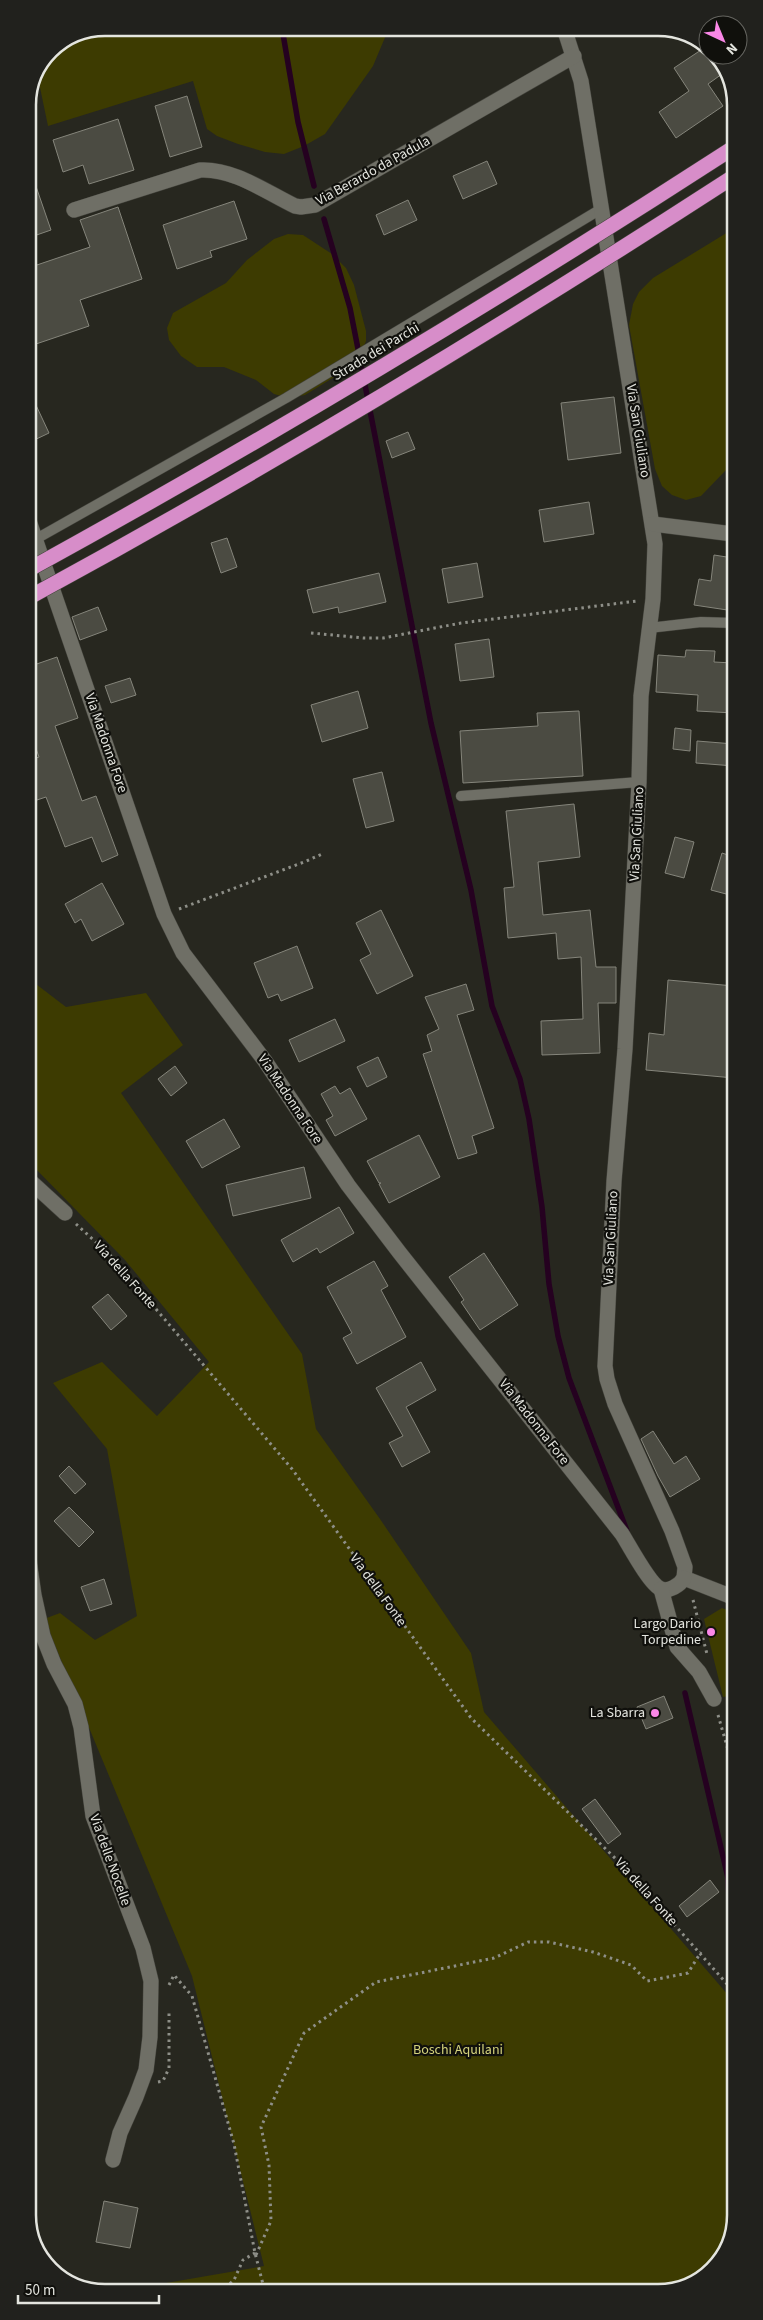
<svg xmlns="http://www.w3.org/2000/svg" width="763" height="2320" font-family="'Source Sans 3',sans-serif">
  <style>
    .green { fill: #3d3b01 }
    .lines { fill: none; stroke-linecap: round; stroke-linejoin: round }
    .stream { stroke: #250120; stroke-width: 5.5 }
    .building { fill: #4b4b42; stroke: #85857b }
    .lane-casing { stroke: #43433c; stroke-width: 11 }
    .street-casing { stroke: #43433c; stroke-width: 16 }
    .path { stroke: #8e8f88; stroke-width: 3; stroke-dasharray: 2.5 4; stroke-linecap: butt }
    .lane { stroke: #6f6f66; stroke-width: 10 }
    .street { stroke: #6f6f66; stroke-width: 15 }
    .highway-bridge-casing { stroke: #43433c; stroke-width: 16; stroke-linecap: butt }
    .highway-bridge { stroke: #d78dc9; stroke-width: 15 }
    .poi-dot { fill: #fa87e7; stroke: #10100c; stroke-width: 2 }
    .labels { text-anchor: middle; dominant-baseline: central; stroke-width: 4.5; stroke-linejoin: round; paint-order: stroke }
    .street-label { font-size: 14px; fill: #e4e5df; stroke: #10100c }
    .poi-label { font-size: 14px; fill: #e4e5df; stroke: #10100c; text-anchor: end }
    .park-label { font-size: 14px; fill: #d4d27c; stroke: #10100c }
    .rim { fill: none; stroke: #e4e5df; stroke-width: 2.5 }
  </style>
  <rect width="100%" height="100%" fill="#27271f"/>
  <g class="green">
    <polygon points="105,28 389,28 373,66 325,134 304,146 284,154 265,152 238,144 217,136 207,129 193,81 48,126 38,78 50,50"/>
    <polygon points="733,229 733,433 726,470 701,496 686,500 672,495 662,486 655,469 629,325 633,304 639,292 653,278"/>
    <polygon points="288,234 303,235 332,254 346,268 354,285 366,331 366,341 362,351 349,368 305,395 289,398 274,394 256,380 224,367 197,367 181,356 169,340 167,328 173,313 226,283 247,260 274,239"/>
    <polygon points="32,981 66,1007 146,993 183,1045 121,1093 302,1354 316,1429 380,1519 471,1653 484,1712 735,2003 735,2215 719,2262 678,2290 114,2292 264,2266 192,1976 44,1619 60,1613 95,1640 137,1616 107,1449 53,1383 102,1362 157,1416 209,1362 125,1260 30,1163 29,982"/>
    <polygon points="722,1608 735,1613 735,1695 723,1697 704,1619"/>
  </g>
  <g class="lines">
    <g class="stream">
      <polyline points="282,28 298,122 314,186"/>
      <polyline points="324,219 350,308 431,723 471,890 492,1006 520,1079 529,1119 542,1207 549,1284 558,1336 569,1378 627,1531"/>
      <polyline points="685,1693 728,1878 732,1965"/>
    </g>
  </g>
  <g class="building">
    <polygon points="704,48 722,74 708,84 723,106 676,138 659,112 689,91 674,68"/>
    <polygon points="187,96 202,147 170,157 155,106"/>
    <polygon points="118,119 134,170 89,184 83,165 63,172 53,140"/>
    <polygon points="487,161 497,184 463,199 453,176"/>
    <polygon points="30,169 51,230 28,238 28,170"/>
    <polygon points="408,200 417,220 384,235 376,215"/>
    <polygon points="234,201 247,239 210,251 212,257 177,269 163,225"/>
    <polygon points="118,207 142,279 80,300 89,326 36,344 28,322 28,268 90,247 80,220"/>
    <polygon points="28,388 49,433 28,443"/>
    <polygon points="614,397 621,453 568,460 561,403"/>
    <polygon points="408,432 415,449 392,458 386,441"/>
    <polygon points="589,502 594,534 544,542 539,510"/>
    <polygon points="227,538 237,567 221,573 211,543"/>
    <polygon points="714,555 733,558 734,611 694,605 699,579 711,581"/>
    <polygon points="477,563 483,597 448,603 442,569"/>
    <polygon points="379,573 386,602 339,613 338,607 313,613 307,590"/>
    <polygon points="98,607 107,630 80,640 72,617"/>
    <polygon points="489,639 494,677 460,681 455,644"/>
    <polygon points="686,650 715,651 714,662 733,663 731,692 734,692 734,713 697,711 698,695 656,692 658,655 685,657"/>
    <polygon points="57,657 78,718 55,726 82,801 96,796 118,855 102,862 92,837 65,847 46,797 28,803 28,761 39,757 28,726 28,667"/>
    <polygon points="130,678 136,695 111,703 105,686"/>
    <polygon points="358,691 368,728 322,742 311,705"/>
    <polygon points="579,711 583,776 463,783 460,731 538,726 537,713"/>
    <polygon points="675,728 691,730 690,751 673,749"/>
    <polygon points="697,741 734,744 734,766 696,763"/>
    <polygon points="382,772 394,821 366,828 353,779"/>
    <polygon points="574,804 580,857 538,862 543,915 590,910 596,967 616,967 616,1003 598,1003 600,1053 542,1055 541,1021 583,1019 581,957 558,959 556,933 508,938 504,888 514,887 506,811"/>
    <polygon points="675,837 694,842 684,878 665,873"/>
    <polygon points="722,853 734,857 734,882 730,895 711,890"/>
    <polygon points="102,883 124,924 92,941 81,919 75,923 65,904"/>
    <polygon points="381,910 413,976 377,994 360,960 371,954 356,923"/>
    <polygon points="297,946 313,988 281,1001 278,994 268,998 254,963"/>
    <polygon points="668,980 734,986 734,1078 646,1070 649,1033 664,1035"/>
    <polygon points="466,984 474,1010 457,1015 494,1128 472,1136 477,1153 458,1159 423,1054 432,1051 427,1035 439,1029 425,997"/>
    <polygon points="335,1019 345,1041 299,1062 289,1040"/>
    <polygon points="378,1057 387,1077 367,1087 357,1067"/>
    <polygon points="175,1066 187,1083 171,1096 158,1079"/>
    <polygon points="335,1086 340,1094 350,1088 367,1119 335,1136 326,1120 333,1116 321,1094"/>
    <polygon points="224,1119 240,1147 202,1168 186,1141"/>
    <polygon points="419,1135 440,1177 389,1203 379,1184 381,1183 379,1183 367,1161"/>
    <polygon points="304,1167 311,1198 233,1216 226,1185"/>
    <polygon points="339,1207 354,1233 320,1253 317,1248 293,1262 281,1240"/>
    <polygon points="484,1253 518,1305 480,1330 461,1302 464,1300 449,1277"/>
    <polygon points="374,1261 388,1286 381,1290 406,1337 357,1364 343,1338 352,1333 327,1287"/>
    <polygon points="108,1294 127,1316 111,1330 92,1307"/>
    <polygon points="421,1362 436,1390 406,1407 430,1452 402,1467 389,1443 403,1436 376,1388"/>
    <polygon points="653,1431 674,1464 686,1456 700,1479 670,1497 658,1476 641,1439"/>
    <polygon points="69,1466 86,1484 75,1494 59,1476"/>
    <polygon points="69,1507 94,1532 79,1547 54,1521"/>
    <polygon points="104,1579 112,1604 90,1611 81,1587"/>
    <polygon points="664,1696 673,1718 646,1729 637,1707"/>
    <polygon points="595,1799 621,1834 608,1844 582,1809"/>
    <polygon points="710,1880 719,1892 687,1917 679,1906"/>
    <polygon points="104,2201 138,2208 130,2248 96,2242"/>
  </g>
  <g class="lines">
    <g class="lane-casing">
      <g id="lane">
        <polyline points="36,539 286,398 601,209"/>
        <polyline points="649,628 701,622 734,623"/>
        <polyline points="461,796 639,782"/>
      </g>
    </g>
    <g class="street-casing">
      <g id="street">
        <polyline points="564,28 581,81 655,544 653,599 641,696 639,782 625,1049 614,1181 605,1366 607,1379 615,1404 672,1531 685,1567 684,1578 735,1598"/>
        <path d="M74,210l126,-40c33,-2 66,22 95,36l6,1 14,-2 259,-149"/>
        <path d="M28,518l136,396 19,39 82,108 83,124 51,67 223,282c7,11 28,51 39,55 8,3 19,-4 23,-11"/>
        <polyline points="653,524 733,534"/>
        <polyline points="29,1180 65,1213"/>
        <polyline points="29,1560 34,1595 43,1636 54,1664 75,1704 81,1727 93,1816 143,1948 151,1981 150,2037 146,2070 136,2097 120,2133 113,2160"/>
        <polyline points="661,1589 677,1647 699,1672 714,1699"/>
      </g>
    </g>
    <g class="path">
      <polyline points="311,633 363,638 383,638 461,623 637,601"/>
      <polyline points="179,909 304,862 322,854"/>
      <polyline points="76,1224 110,1255 292,1469 471,1718 617,1860 735,1993"/>
      <polyline points="693,1600 707,1654"/>
      <polyline points="718,1715 735,1774"/>
      <polyline points="169,1985 174,1975 192,1996 234,2144 255,2253 265,2292"/>
      <polyline points="158,2082 163,2081 169,2068 169,2012"/>
      <polyline points="256,2255 271,2221 269,2165 261,2127 304,2033 376,1982 494,1958 528,1942 549,1942 593,1952 631,1965 647,1981 688,1973 701,1952"/>
      <polyline points="220,2292 234,2280 243,2260 255,2253"/>
    </g>
    <use href="#lane" class="lane"/>
    <use href="#street" class="street"/>
    <g class="highway-bridge-casing">
      <g id="highway-bridge">
        <path d="M28,570c240,-132 475,-273 705,-422"/>
        <path d="M28,598c241,-131 475,-272 705,-421"/>
      </g>
    </g>
    <use href="#highway-bridge" class="highway-bridge"/>
  </g>
  <g class="poi-dot">
    <circle cx="711" cy="1632" r="5"/>
    <circle cx="655" cy="1713" r="5"/>
  </g>
  <g class="labels">
    <g class="street-label">
      <text transform="translate(373 171) rotate(-29)">Via Berardo da Padula</text>
      <text transform="translate(376 352) rotate(-31)">Strada dei Parchi</text>
      <text transform="translate(638 431) rotate(81)">Via San Giuliano</text>
      <text transform="translate(106 743) rotate(71)">Via Madonna Fore</text>
      <text transform="translate(637 834) rotate(-87)">Via San Giuliano</text>
      <text transform="translate(290 1099) rotate(56)">Via Madonna Fore</text>
      <text transform="translate(611 1238) rotate(-87)">Via San Giuliano</text>
      <text transform="translate(125 1275) rotate(48)">Via della Fonte</text>
      <text transform="translate(534 1422) rotate(52)">Via Madonna Fore</text>
      <text transform="translate(378 1590) rotate(54)">Via della Fonte</text>
      <text transform="translate(110 1860) rotate(70)">Via delle Nocelle</text>
      <text transform="translate(646 1892) rotate(48)">Via della Fonte</text>
    </g>
    <g class="poi-label">
      <text x="701" y="1624">Largo Dario<tspan x="701" dy="16">Torpedine</tspan></text>
      <text x="645" y="1713">La Sbarra</text>
    </g>
    <g class="park-label">
      <text x="458" y="2050">Boschi Aquilani</text>
    </g>
  </g>
  <path d="M0 0H763V2320H0ZM105 36H658A69 69 0 0 1 727 105V2215A69 69 0 0 1 658 2284H105A69 69 0 0 1 36 2215V105A69 69 0 0 1 105 36Z" fill="#21211d" fill-rule="evenodd"/>
  <path class="rim" d="M105 36H658A69 69 0 0 1 727 105V2215A69 69 0 0 1 658 2284H105A69 69 0 0 1 36 2215V105A69 69 0 0 1 105 36Z"/>
  <g transform="translate(723 40) rotate(136)"><circle r="24" fill="#10100c" stroke="#656560"/>
  <path d="M0-4L9 19L0 12L-9 19Z" fill="#fa87e7"/>
  <text y="-8" font-size="14" font-weight="bold" text-anchor="middle" fill="#e4e5df">N</text>
  </g>
  <path d="M18 2295v8h141v-8" fill="none" stroke="#e4e5df" stroke-width="2.5"/>
  <text x="25" y="2295" font-size="15" fill="#e4e5df" stroke="#10100c" stroke-width="4" paint-order="stroke">50 m</text>
</svg>
